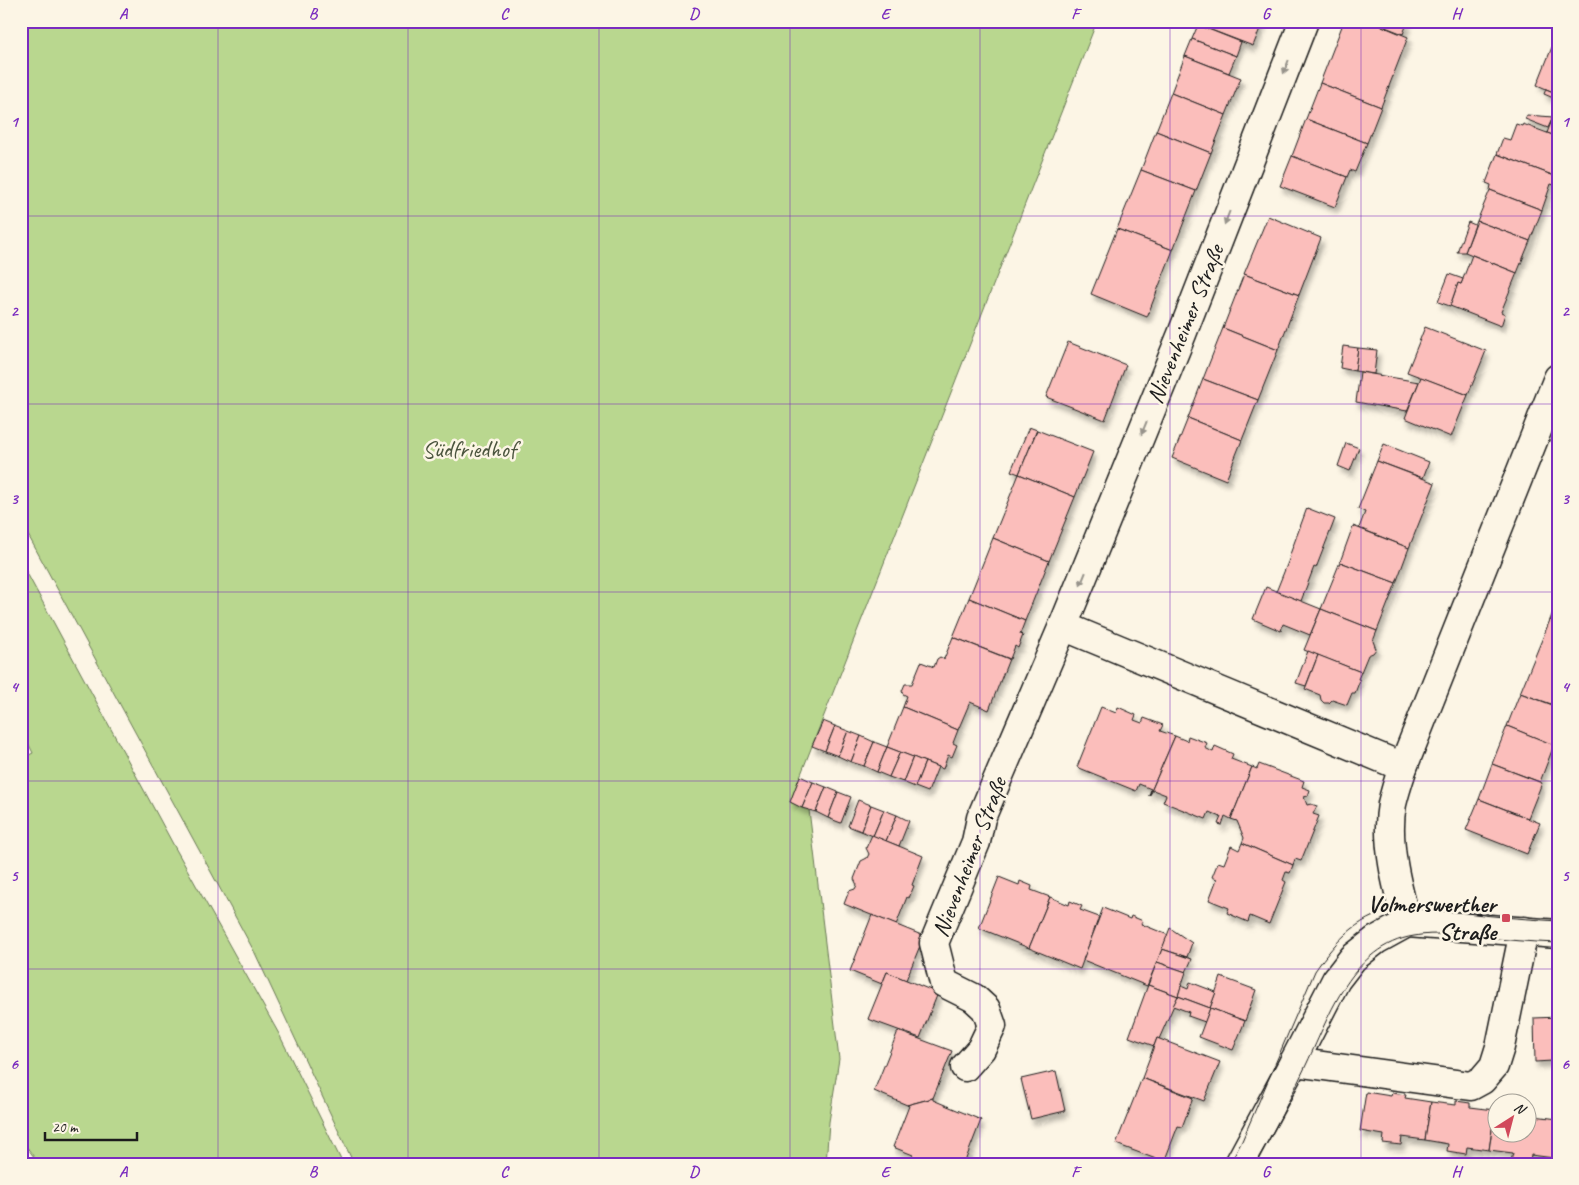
<svg xmlns="http://www.w3.org/2000/svg" width="1579" height="1185" font-family="Caveat,sans-serif">
  <style>
    .green { fill: #b9d78f; stroke: #6a7a56 }
    .building { fill: #fbbebb; stroke: #1c1c1c; filter: url(#shadow) }
    .lines { fill: none; stroke-linecap: round; stroke-linejoin: round }
    .minor-casing { stroke: #1c1c1c; stroke-width: 31 }
    .minor { stroke: #fcf5e5; stroke-width: 28 }
    .tram { stroke: #1c1c1c; stroke-width: 1 }
    .oneway { fill: #97938b }
    .grid { fill: none; stroke: #7b2cbf; stroke-width: 1; stroke-opacity: 0.55 }
    .poi-dot { fill: #d1495b; stroke: #fcf5e5; stroke-width: 2 }
    .labels { text-anchor: middle; dominant-baseline: central; stroke-width: 5; stroke-linejoin: round; paint-order: stroke }
    .street-label { font-size: 24px; fill: #1c1c1c; stroke: #fcf5e5 }
    .park-label { font-size: 24px; fill: #4b543e; stroke: #fcf5e5 }
    .poi-label { font-size: 24px; font-weight: bold; fill: #1c1c1c; stroke: #fcf5e5; text-anchor: end }
    .neatline { fill: none; stroke: #7b2cbf; stroke-width: 2 }
    .grid-label { font-size: 16px; text-anchor: middle; font-weight: bold; fill: #7b2cbf }
  </style>
  <defs>
    <filter id="shadow"><feDropShadow dx="3" dy="5.5" stdDeviation="2.5" flood-color="#0004"/></filter>
  </defs>
  <rect width="100%" height="100%" fill="#fcf5e5"/>
  <filter id="ink" filterUnits="userSpaceOnUse"><feTurbulence type="fractalNoise" baseFrequency=".02" numOctaves="2"/><feDisplacementMap in="SourceGraphic" scale="10" xChannelSelector="R" yChannelSelector="G"/><feConvolveMatrix kernelMatrix="1 2 1 2 8 2 1 2 1" color-interpolation-filters="sRGB"/></filter>
  <g filter="url(#ink)">
    <g class="green">
      <polygon points="21,21 1097,21 790,802 809,810 839,1059 829,1122 826,1164 354,1164 255,953 21,522"/>
      <polygon points="21,562 173,844 279,1034 343,1164 39,1164 21,1139 21,759 33,753 21,729"/>
    </g>
    <g class="building">
      <polygon points="1194,21 1263,21 1253,46 1193,23"/>
      <polygon points="1344,21 1370,21 1408,37 1381,107 1320,83"/>
      <polygon points="1370,21 1408,21 1403,34"/>
      <polygon points="1198,25 1241,42 1236,56 1192,39"/>
      <polygon points="1192,39 1236,56 1229,73 1185,56"/>
      <polygon points="1552,47 1558,49 1558,94 1537,85"/>
      <polygon points="1185,56 1241,78 1226,115 1171,93"/>
      <polygon points="1320,83 1381,107 1367,143 1306,119"/>
      <polygon points="1546,89 1558,94 1558,100 1544,94"/>
      <polygon points="1171,93 1226,115 1211,153 1156,131"/>
      <polygon points="1527,115 1553,117 1548,128 1525,119"/>
      <polygon points="1553,117 1558,117 1558,137 1547,133"/>
      <polygon points="1306,119 1367,143 1355,172 1350,170 1347,177 1292,156"/>
      <polygon points="1516,124 1522,126 1523,124 1558,137 1557,177 1497,154 1503,138 1510,140"/>
      <polygon points="1156,131 1211,153 1196,191 1141,170"/>
      <polygon points="1497,154 1557,177 1554,185 1551,184 1542,210 1490,190 1491,185 1486,183"/>
      <polygon points="1292,156 1347,177 1335,207 1280,186"/>
      <polygon points="1141,170 1196,191 1173,250 1117,229"/>
      <polygon points="1490,190 1542,210 1530,241 1477,221"/>
      <polygon points="1268,216 1321,238 1299,295 1244,274"/>
      <polygon points="1477,221 1530,241 1517,273 1465,252"/>
      <polygon points="1468,222 1475,225 1465,252 1457,252"/>
      <polygon points="1117,229 1173,250 1147,317 1091,294"/>
      <polygon points="1472,255 1517,273 1501,312 1505,314 1501,326 1450,306 1458,283 1461,284"/>
      <polygon points="1244,274 1299,295 1278,350 1223,328"/>
      <polygon points="1449,274 1463,279 1461,284 1458,283 1450,306 1438,302"/>
      <polygon points="1425,327 1486,351 1468,395 1407,372"/>
      <polygon points="1223,328 1278,350 1258,400 1203,379"/>
      <polygon points="1068,342 1126,365 1105,420 1046,397"/>
      <polygon points="1343,346 1358,348 1355,371 1340,368"/>
      <polygon points="1358,348 1377,350 1374,374 1355,371"/>
      <polygon points="1360,372 1419,382 1407,411 1356,402"/>
      <polygon points="1421,377 1468,395 1451,437 1405,418"/>
      <polygon points="1203,379 1258,400 1242,440 1188,418"/>
      <polygon points="1188,418 1242,440 1226,480 1172,458"/>
      <polygon points="1029,427 1037,430 1019,474 1011,471"/>
      <polygon points="1037,430 1093,452 1075,497 1019,474"/>
      <polygon points="1346,443 1359,448 1350,471 1338,466"/>
      <polygon points="1384,444 1429,462 1423,478 1377,461"/>
      <polygon points="1377,461 1435,483 1409,548 1359,528 1365,512 1358,509"/>
      <polygon points="1019,474 1075,497 1049,561 993,538"/>
      <polygon points="1307,508 1335,519 1316,568 1314,567 1301,601 1276,592 1290,557 1289,557"/>
      <polygon points="1353,526 1409,548 1396,583 1340,562"/>
      <polygon points="993,538 1049,561 1025,621 969,598"/>
      <polygon points="1340,562 1396,583 1377,631 1321,609"/>
      <polygon points="1266,587 1321,609 1310,635 1283,624 1281,631 1253,619"/>
      <polygon points="969,598 1025,621 1020,634 1023,635 1018,648 1015,646 1010,659 953,637"/>
      <polygon points="1558,599 1558,623 1550,620"/>
      <polygon points="1321,609 1377,631 1373,641 1376,649 1373,653 1368,655 1361,672 1304,650"/>
      <polygon points="1550,620 1558,623 1558,693 1554,705 1520,693"/>
      <polygon points="953,637 1009,659 989,710 970,702 958,730 903,707 907,696 903,694 902,691 905,684 912,684 921,662 934,667 937,659 940,657 944,659"/>
      <polygon points="1308,651 1318,655 1306,686 1296,683"/>
      <polygon points="1318,655 1361,672 1358,679 1360,680 1355,693 1352,693 1347,705 1332,700 1329,703 1324,703 1321,700 1320,695 1305,689"/>
      <polygon points="1520,693 1558,707 1558,747 1507,726"/>
      <polygon points="1558,693 1558,707 1554,705"/>
      <polygon points="903,707 958,730 953,743 957,745 952,757 948,755 943,769 887,747"/>
      <polygon points="1101,707 1116,713 1118,707 1136,715 1134,720 1142,723 1144,718 1163,725 1160,731 1175,736 1149,796 1151,789 1139,784 1136,791 1077,767"/>
      <polygon points="823,721 835,726 825,751 812,746"/>
      <polygon points="835,726 848,731 838,756 825,751"/>
      <polygon points="1507,726 1554,745 1540,782 1492,764"/>
      <polygon points="848,731 861,736 851,762 838,756"/>
      <polygon points="861,736 874,742 864,766 851,762"/>
      <polygon points="1175,736 1187,741 1188,736 1207,743 1205,748 1213,752 1215,746 1233,754 1231,759 1252,767 1231,819 1225,816 1222,825 1218,824 1221,817 1209,812 1206,819 1163,802 1166,795 1153,790 1149,796"/>
      <polygon points="874,742 887,747 877,772 864,766"/>
      <polygon points="887,747 900,752 889,777 877,772"/>
      <polygon points="900,752 913,757 903,782 889,777"/>
      <polygon points="913,757 925,762 915,787 903,782"/>
      <polygon points="925,762 938,767 928,792 915,787"/>
      <polygon points="1259,764 1304,781 1302,787 1310,790 1308,796 1304,797 1307,805 1311,804 1317,806 1313,814 1319,816 1301,861 1295,859 1293,865 1242,843 1244,838 1237,821 1231,819 1252,767 1257,769"/>
      <polygon points="1492,764 1542,783 1528,818 1479,799"/>
      <polygon points="800,776 813,782 802,808 790,802"/>
      <polygon points="813,782 826,787 816,812 802,808"/>
      <polygon points="826,787 838,792 828,818 816,812"/>
      <polygon points="838,792 851,797 841,823 828,818"/>
      <polygon points="1479,799 1540,823 1527,854 1466,830"/>
      <polygon points="858,800 871,805 861,831 848,826"/>
      <polygon points="871,805 884,810 873,836 861,831"/>
      <polygon points="884,810 897,815 886,841 873,836"/>
      <polygon points="897,815 909,821 899,846 886,841"/>
      <polygon points="872,835 923,856 912,885 914,886 909,898 907,897 896,925 844,904 849,891 855,889 857,885 854,879 861,861 867,858 869,854 866,848"/>
      <polygon points="1242,843 1293,865 1290,873 1286,872 1283,880 1286,882 1269,924 1250,916 1248,922 1227,913 1229,908 1209,900 1217,879 1212,877 1218,862 1224,864 1231,846 1239,850"/>
      <polygon points="999,877 1019,885 1020,881 1032,886 1031,890 1050,897 1029,948 979,928"/>
      <polygon points="1050,897 1069,905 1070,901 1082,906 1080,910 1099,917 1080,969 1029,948"/>
      <polygon points="1103,908 1130,919 1131,916 1143,921 1141,924 1168,935 1147,986 1083,960"/>
      <polygon points="872,915 924,936 906,980 887,972 882,984 850,971"/>
      <polygon points="1170,928 1192,943 1187,957 1162,949"/>
      <polygon points="1162,949 1192,959 1186,972 1157,962"/>
      <polygon points="1157,962 1186,972 1178,996 1148,985"/>
      <polygon points="887,972 938,993 920,1038 868,1019"/>
      <polygon points="1221,977 1256,990 1245,1021 1210,1008"/>
      <polygon points="1190,982 1216,992 1210,1008 1178,996 1181,986 1188,989"/>
      <polygon points="1148,985 1178,996 1159,1039 1157,1038 1154,1046 1129,1037"/>
      <polygon points="1178,996 1210,1008 1205,1022 1188,1016 1189,1012 1173,1006"/>
      <polygon points="1210,1008 1245,1021 1233,1050 1199,1037"/>
      <polygon points="1558,1017 1558,1064 1552,1064 1552,1061 1535,1062 1534,1018"/>
      <polygon points="898,1031 952,1051 933,1098 907,1105 874,1091"/>
      <polygon points="1157,1038 1220,1062 1204,1101 1142,1078"/>
      <polygon points="1056,1071 1065,1111 1031,1119 1021,1079"/>
      <polygon points="1142,1078 1193,1098 1182,1127 1178,1126 1164,1162 1116,1144"/>
      <polygon points="1366,1092 1391,1096 1392,1093 1406,1095 1405,1098 1431,1102 1425,1140 1402,1137 1401,1145 1383,1143 1384,1135 1360,1131"/>
      <polygon points="933,1098 933,1100 981,1120 964,1164 912,1164 913,1155 893,1147 909,1106 907,1105"/>
      <polygon points="1456,1101 1470,1103 1470,1107 1495,1110 1489,1150 1467,1147 1466,1154 1447,1151 1448,1144 1425,1140 1431,1102 1456,1105"/>
      <polygon points="1495,1110 1496,1111 1496,1132 1526,1132 1526,1111 1535,1112 1534,1116 1558,1119 1558,1134 1554,1158 1531,1155 1530,1163 1511,1161 1513,1153 1489,1150"/>
    </g>
    <g class="lines">
      <g class="minor-casing">
        <g id="minor">
          <polyline points="1063,626 1182,334 1304,21"/>
          <path d="M1407,923c-10,-36 -22,-81 -15,-119 3,-13 7,-25 11,-37l155,-389"/>
          <polyline points="1407,923 1558,934"/>
          <polyline points="1294,1062 1471,1086 1482,1080 1494,1066 1500,1047 1524,931"/>
          <polyline points="965,1067 981,1049 992,1026 986,1009 974,998 944,983 934,943 976,842 981,818 1063,626 1403,767"/>
          <polyline points="1239,1164 1294,1062 1336,980 1353,958 1376,940 1407,923"/>
        </g>
      </g>
      <use href="#minor" class="minor"/>
      <g class="tram">
        <path d="M1230,1164l12,-23 73,-170c22,-32 45,-57 87,-63 20,-2 44,3 64,5 31,4 61,6 92,8"/>
        <path d="M1255,1164c19,-32 36,-67 52,-101 23,-49 45,-117 107,-127 21,-4 44,-1 64,1 27,3 53,5 80,6"/>
      </g>
    </g>
    <defs><path id="oneway-solid" d="M-6-.8H1V-3.2L6.5 0L1 3.2V.8H-6Z" transform="scale(1.25)"/></defs>
    <g class="oneway">
      <use href="#oneway-solid" transform="translate(1286 67) rotate(111)"/>
      <use href="#oneway-solid" transform="translate(1227 218) rotate(111)"/>
      <use href="#oneway-solid" transform="translate(1144 428) rotate(112)"/>
      <use href="#oneway-solid" transform="translate(1083 579) rotate(112)"/>
    </g>
  </g>
  <path class="grid" d="M218,21v1143M408,21v1143M599,21v1143M790,21v1143M980,21v1143M1170,21v1143M1361,21v1143M21,216h1537M21,404h1537M21,592h1537M21,781h1537M21,969h1537"/>
  <rect class="poi-dot" x="1501" y="913" width="10" height="10" rx="2.5"/>
  <g class="labels">
    <g class="street-label">
      <text transform="translate(1185 324) rotate(-68)">Nievenheimer Straße</text>
      <text transform="translate(969 857) rotate(-69)">Nievenheimer Straße</text>
    </g>
    <g class="park-label">
      <text x="469" y="449">Südfriedhof</text>
    </g>
    <g class="poi-label">
      <text x="1496" y="904">Volmerswerther<tspan x="1496" dy="28">Straße</tspan></text>
    </g>
  </g>
  <rect width="1579" height="1185" fill="none" stroke="#fcf5e5" stroke-width="55"/>
  <g transform="translate(1512 1118) rotate(36)"><circle r="24" fill="#fcf5e5" stroke="#a29e95"/>
  <path d="M0-4L9 19L0 12L-9 19Z" fill="#d1495b"/>
  <text y="-8" font-size="14" font-weight="bold" text-anchor="middle" fill="#1c1c1c">N</text>
  </g>
  <path d="M45 1132v8h92v-8" fill="none" stroke="#1c1c1c" stroke-width="2.5"/>
  <text x="52" y="1132" font-size="15" fill="#1c1c1c" stroke="#fcf5e5" stroke-width="4" paint-order="stroke">20 m</text>
  <rect x="28" y="28" width="1524" height="1130" class="neatline"/>
  <g class="grid-label">
    <text x="123" y="19">A</text>
    <text x="313" y="19">B</text>
    <text x="504" y="19">C</text>
    <text x="694" y="19">D</text>
    <text x="885" y="19">E</text>
    <text x="1075" y="19">F</text>
    <text x="1266" y="19">G</text>
    <text x="1456" y="19">H</text>
    <text x="14" y="127">1</text>
    <text x="1565" y="127">1</text>
    <text x="14" y="316">2</text>
    <text x="1565" y="316">2</text>
    <text x="14" y="504">3</text>
    <text x="1565" y="504">3</text>
    <text x="14" y="692">4</text>
    <text x="1565" y="692">4</text>
    <text x="14" y="881">5</text>
    <text x="1565" y="881">5</text>
    <text x="14" y="1069">6</text>
    <text x="1565" y="1069">6</text>
    <text x="123" y="1177">A</text>
    <text x="313" y="1177">B</text>
    <text x="504" y="1177">C</text>
    <text x="694" y="1177">D</text>
    <text x="885" y="1177">E</text>
    <text x="1075" y="1177">F</text>
    <text x="1266" y="1177">G</text>
    <text x="1456" y="1177">H</text>
  </g>
</svg>
